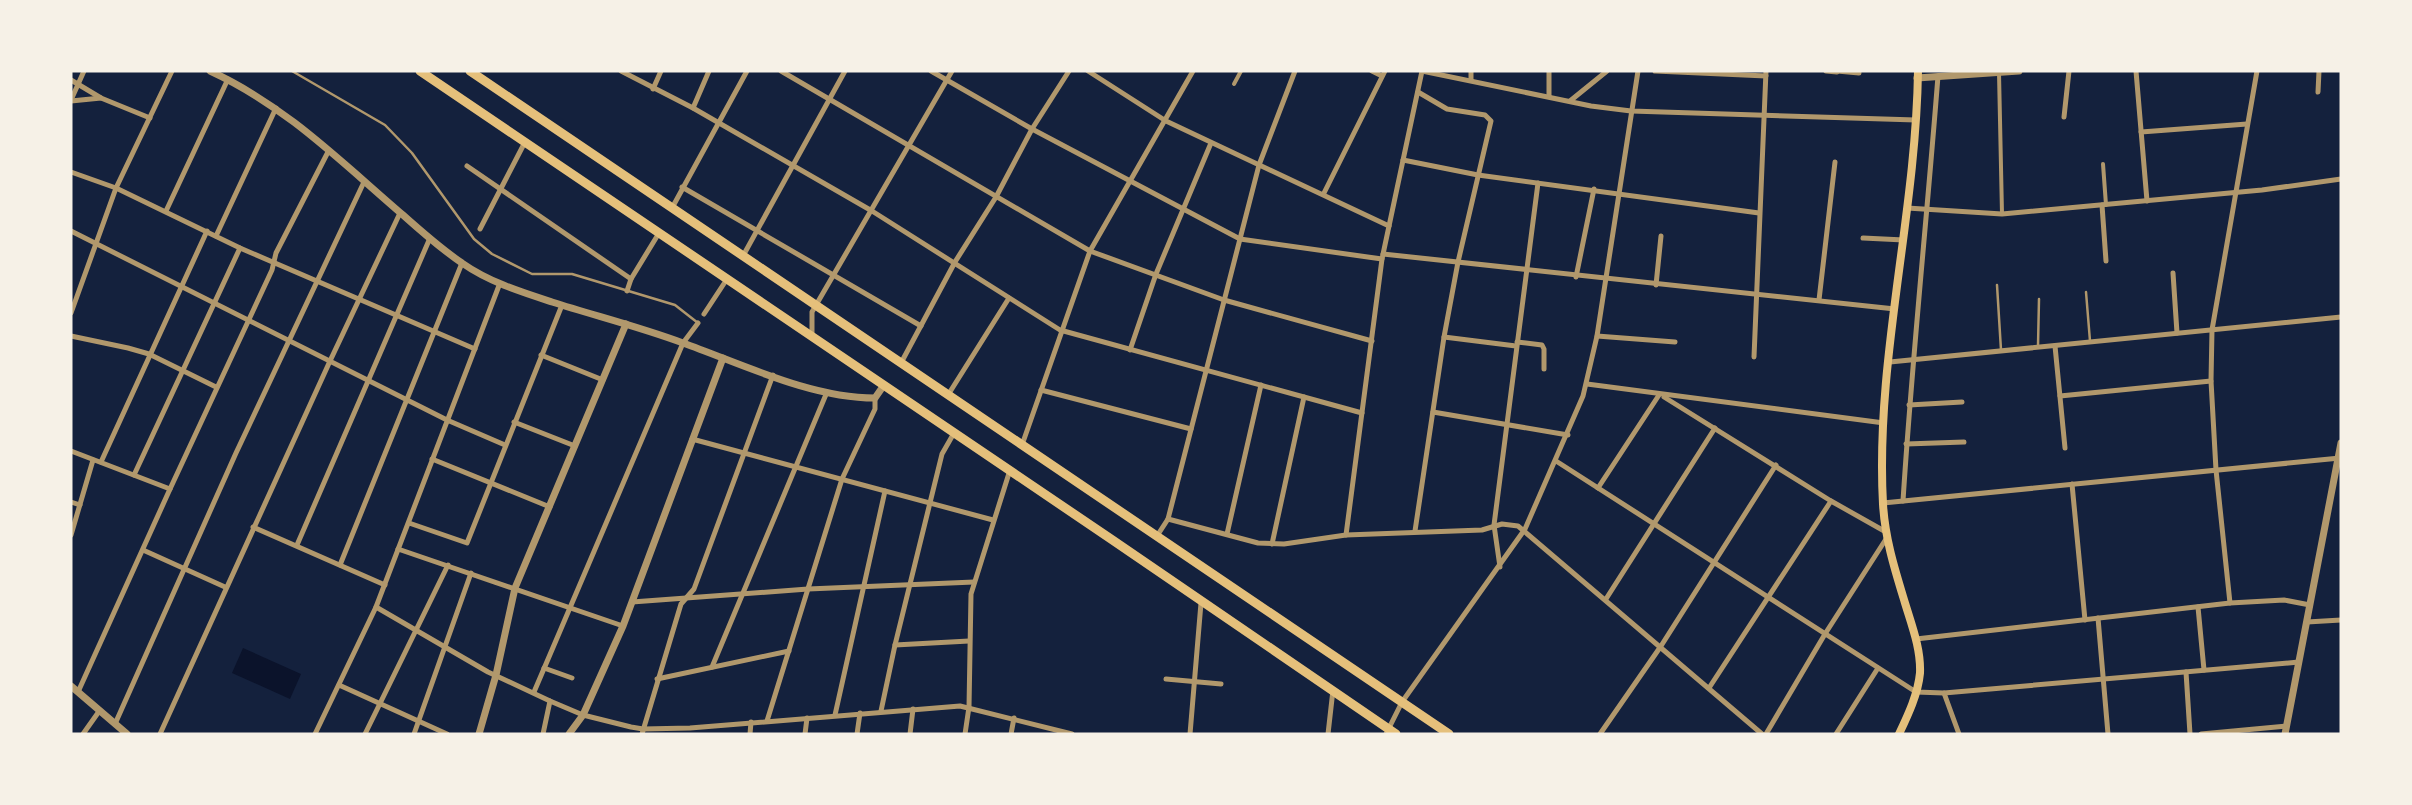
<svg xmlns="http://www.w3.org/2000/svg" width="2412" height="805" font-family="'Nunito Sans',sans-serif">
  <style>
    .water { fill: #0b132b }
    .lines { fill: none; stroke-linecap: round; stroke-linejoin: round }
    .service { stroke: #b1986c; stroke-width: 2.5 }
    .pedestrian { stroke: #b1986c; stroke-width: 4 }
    .minor { stroke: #b1986c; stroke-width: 5 }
    .tertiary { stroke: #b1986c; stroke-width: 7 }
    .secondary { stroke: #e5c07b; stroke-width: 8 }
    .trunk { stroke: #e5c07b; stroke-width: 9 }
  </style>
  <rect width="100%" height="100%" fill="#14213d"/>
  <polygon class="water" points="243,648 301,674 290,699 232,673"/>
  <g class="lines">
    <g class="service">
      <polyline points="292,71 385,125 412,153 474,239 492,254 532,274 572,274 675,305 698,323"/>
      <polyline points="1997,285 2001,350"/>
      <polyline points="2086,292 2090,341"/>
      <polyline points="2038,346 2039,299"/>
    </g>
    <g class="pedestrian">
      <polyline points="1999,73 2002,214"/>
      <polyline points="1234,84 1241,71"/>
      <polyline points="2103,164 2106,205"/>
    </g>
    <g class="minor">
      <polyline points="621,71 693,108 872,211 1060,330 1362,413"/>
      <polyline points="781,71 1090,251 1224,300 1372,341"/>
      <polyline points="931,71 1032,129 1240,239 1382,259"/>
      <polyline points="1088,71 1166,121 1389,226"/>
      <polyline points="1372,71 1382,76"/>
      <polyline points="1422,71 1591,106 1631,111 1916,120"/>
      <polyline points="1655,71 1766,76"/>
      <polyline points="1826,71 1837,72"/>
      <polyline points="1837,71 1859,73"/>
      <polyline points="2136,71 2147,201"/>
      <polyline points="71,80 101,98 150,118"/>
      <polyline points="1471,80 1471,71"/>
      <polyline points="653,89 661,71"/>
      <polyline points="2318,92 2319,71"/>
      <polyline points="1549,96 1549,71"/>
      <polyline points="71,100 84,71"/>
      <polyline points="71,101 101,98"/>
      <polyline points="1570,101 1607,71"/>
      <polyline points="693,108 709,71"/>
      <polyline points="2064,117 2069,71"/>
      <polyline points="2141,132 2247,124"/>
      <polyline points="1403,160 1478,175 1759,213"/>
      <polyline points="467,166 631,279"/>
      <polyline points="71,172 116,188 240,248 475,349"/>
      <polyline points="682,187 921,326"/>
      <polyline points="1324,193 1385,71"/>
      <polyline points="2102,205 2106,261"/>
      <polyline points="672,208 747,71"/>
      <polyline points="1907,208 2002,214 2262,190 2341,179"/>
      <polyline points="166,211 228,79"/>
      <polyline points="480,229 525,142"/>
      <polyline points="71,231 447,420 505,445"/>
      <polyline points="216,236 276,108"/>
      <polyline points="1863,238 1904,240"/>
      <polyline points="1383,254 1895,309"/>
      <polyline points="743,256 845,71"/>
      <polyline points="2173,273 2177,333"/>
      <polyline points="1576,277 1594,189"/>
      <polyline points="1656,285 1661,236"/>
      <polyline points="627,291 631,279 659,233"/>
      <polyline points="1819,300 1835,162"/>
      <polyline points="71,313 116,188 172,71"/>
      <polyline points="704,314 727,279"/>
      <polyline points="71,336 128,348 149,354 216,387"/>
      <polyline points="812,336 812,312 952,71"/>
      <polyline points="1597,336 1675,342"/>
      <polyline points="1444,337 1516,346"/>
      <polyline points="1517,342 1542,345 1544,349 1544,369"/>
      <polyline points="2055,346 2065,448"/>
      <polyline points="1130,350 1156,274 1211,143"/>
      <polyline points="541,355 603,380"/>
      <polyline points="1754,357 1766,71"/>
      <polyline points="1890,362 2341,317"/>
      <polyline points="901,363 955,262 996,197 1032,129 1069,71"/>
      <polyline points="1587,384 1884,423"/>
      <polyline points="1041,390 1191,429"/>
      <polyline points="948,395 1009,298"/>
      <polyline points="2060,396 2211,381"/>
      <polyline points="1664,397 1831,501 1886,532"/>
      <polyline points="1909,405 1962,402"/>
      <polyline points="1433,412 1568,435"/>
      <polyline points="514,422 575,446"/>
      <polyline points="692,439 993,520"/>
      <polyline points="1906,444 1964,442"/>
      <polyline points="1022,445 1090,251 1193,71"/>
      <polyline points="71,451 170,489"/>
      <polyline points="432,459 550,507"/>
      <polyline points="1556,461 1916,692 1944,693 2299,662"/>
      <polyline points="101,462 207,231"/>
      <polyline points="134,475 240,248"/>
      <polyline points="2072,484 2085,620"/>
      <polyline points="1598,488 1659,395"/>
      <path d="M1903,501c9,-142 24,-283 35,-425"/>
      <polyline points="71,502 80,505"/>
      <polyline points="1883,503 2340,458"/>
      <polyline points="1168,519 1258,543 1284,544 1346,535 1482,530 1502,524 1518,526 1762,734"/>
      <polyline points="409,523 467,543 562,305"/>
      <polyline points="253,527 385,585"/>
      <polyline points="1415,531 1444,337 1458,262 1491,121 1485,115 1447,109 1418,92"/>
      <polyline points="1227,534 1261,385"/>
      <polyline points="71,535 93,460"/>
      <polyline points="1346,535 1382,259 1422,71"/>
      <polyline points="1157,536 1168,519 1259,165 1295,71"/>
      <polyline points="1272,544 1304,397"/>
      <polyline points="297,545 430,238"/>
      <polyline points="398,549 623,626"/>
      <polyline points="143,550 225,587"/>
      <polyline points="340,565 462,263"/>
      <polyline points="1500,567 1494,525 1538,183"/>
      <polyline points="1606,599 1715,428"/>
      <polyline points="632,602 808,589 974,582"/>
      <polyline points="2230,603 2216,470 2211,381 2212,330 2257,71"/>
      <polyline points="376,607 488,672 550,701 583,715 631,727 643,729 690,728 960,706 1072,734"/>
      <polyline points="2198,607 2204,670"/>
      <polyline points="2098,618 2108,734"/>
      <polyline points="2307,622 2341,620"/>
      <polyline points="1916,639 2230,603 2284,600 2310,605"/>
      <polyline points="895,645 969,641"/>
      <polyline points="712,667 827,392"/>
      <polyline points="544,668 572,678"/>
      <polyline points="2186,672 2190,734"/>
      <polyline points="657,679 789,651"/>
      <polyline points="1166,679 1221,684"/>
      <polyline points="339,685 447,734"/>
      <polyline points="1709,688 1831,501"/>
      <polyline points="78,692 170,489 272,270 276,253 329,150"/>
      <polyline points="534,692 683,343 698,323"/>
      <polyline points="1944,693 1959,734"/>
      <polyline points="881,711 895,645 942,454 954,433"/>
      <polyline points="835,715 885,491"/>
      <polyline points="767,721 842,479 875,409 875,398"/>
      <polyline points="115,724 236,453 364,182"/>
      <polyline points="83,734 100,710"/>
      <polyline points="160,734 330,361 400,213"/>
      <polyline points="315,734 376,607 500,283"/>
      <polyline points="365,734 448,565"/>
      <polyline points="414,734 471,573"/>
      <polyline points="543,734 550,701"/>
      <polyline points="642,734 681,604 694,589 773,375"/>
      <polyline points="750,734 751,722"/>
      <polyline points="805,734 807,718"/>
      <polyline points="857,734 860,713"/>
      <polyline points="910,734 913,709"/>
      <polyline points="965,734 969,707 971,594 1010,470"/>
      <polyline points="1011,734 1014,718"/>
      <polyline points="1190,734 1201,603"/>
      <polyline points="1328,734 1333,690"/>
      <polyline points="1386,734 1402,702 1525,529 1583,396 1597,336 1638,71"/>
      <polyline points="1600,734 1661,646 1776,465"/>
      <polyline points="1766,734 1825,634 1886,539"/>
      <polyline points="1836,734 1878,668"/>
      <polyline points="2201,734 2287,726"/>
    </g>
    <g class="tertiary">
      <path d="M210,71c76,35 130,90 193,144 19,17 38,34 59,48 27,19 59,29 90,39 44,14 88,25 131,41 59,21 128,55 192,55l9,-13"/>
      <polyline points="1917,78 2019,71"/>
      <polyline points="71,686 127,734"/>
      <polyline points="479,734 496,675 515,588 626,324"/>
      <polyline points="569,734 583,715 623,626 723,358"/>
      <polyline points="2285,734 2341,443"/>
    </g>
    <path class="secondary" d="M1899,734c9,-19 19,-40 21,-61 1,-24 -8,-47 -15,-70 -10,-33 -20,-64 -22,-99 -8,-143 33,-289 35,-433"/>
    <g class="trunk">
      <polyline points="420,71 1111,539 1396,734"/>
      <polyline points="470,71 1449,734"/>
    </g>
  </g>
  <rect width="2412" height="805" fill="none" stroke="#f6f1e7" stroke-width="145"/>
</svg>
